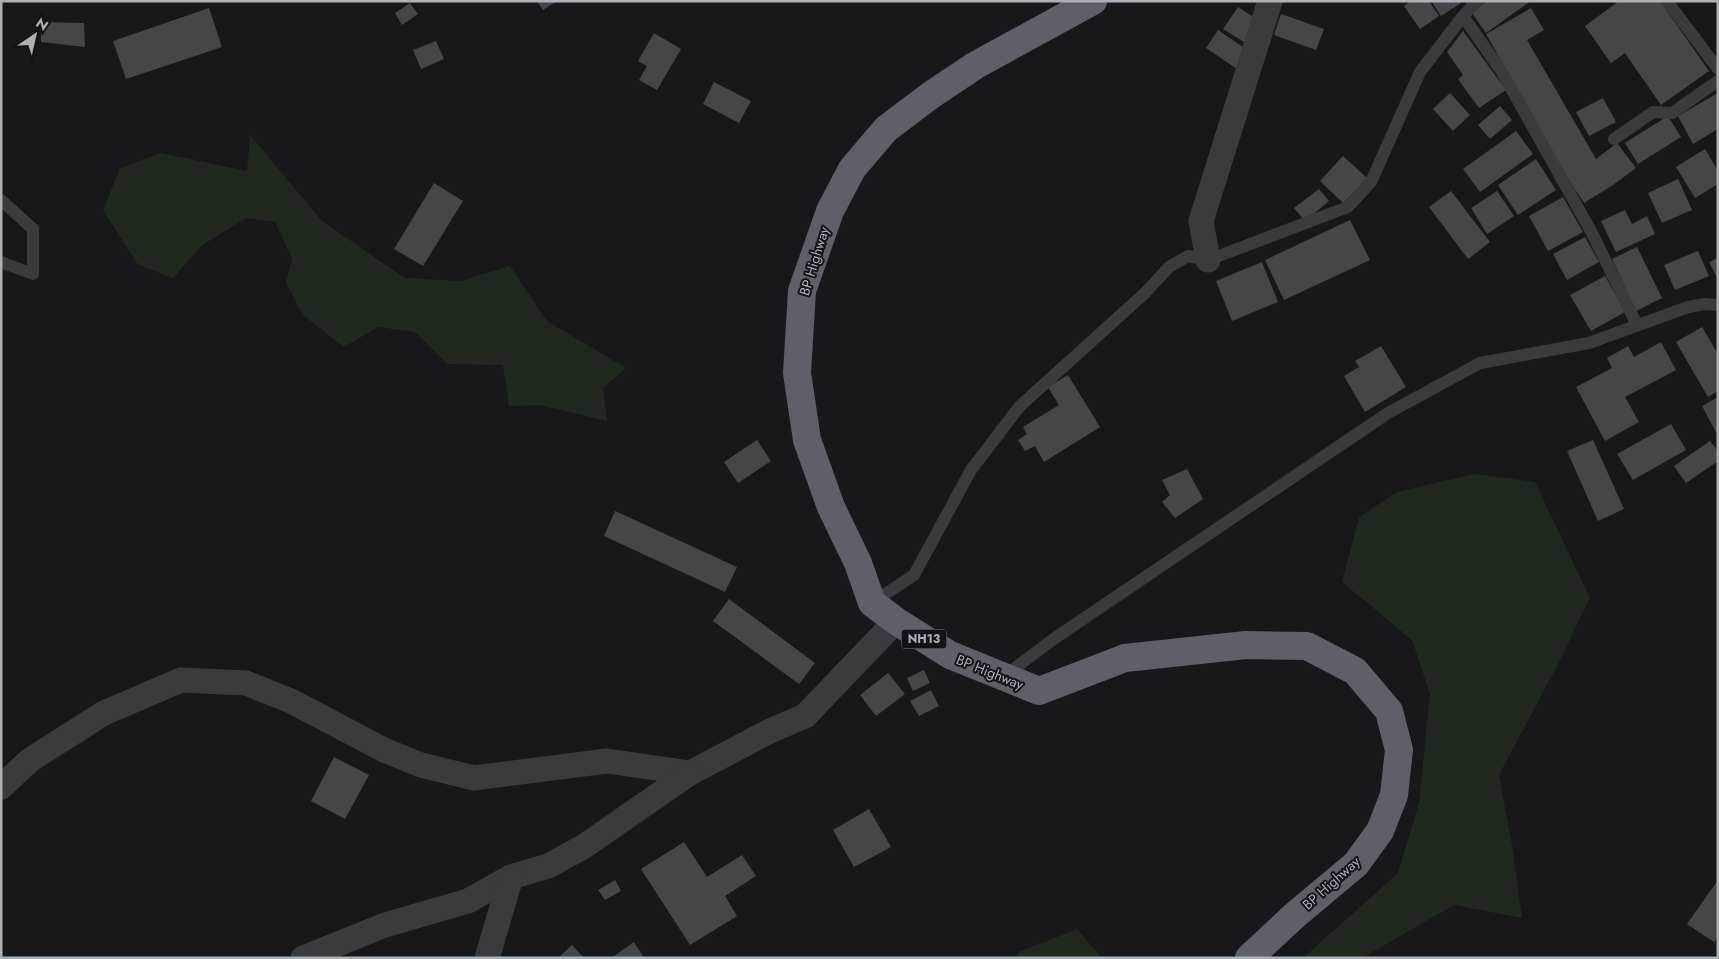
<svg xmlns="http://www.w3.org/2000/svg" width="1719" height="959" font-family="Jost,sans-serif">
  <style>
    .green { fill: #202820 }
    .building { fill: #45464a }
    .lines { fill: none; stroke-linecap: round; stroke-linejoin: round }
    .service { stroke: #393b3f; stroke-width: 12 }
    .minor { stroke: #393b3f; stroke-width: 25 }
    .trunk { stroke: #5d6066; stroke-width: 28 }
    .labels { text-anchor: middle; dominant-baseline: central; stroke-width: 4; stroke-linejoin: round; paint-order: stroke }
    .shield { fill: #131315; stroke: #7d8288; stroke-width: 1 }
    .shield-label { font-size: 12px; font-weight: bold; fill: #abb1b9 }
    .street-label { font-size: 14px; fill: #abb1b9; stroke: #131315 }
  </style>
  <rect width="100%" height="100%" fill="#18181a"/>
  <g class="green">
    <polygon points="250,135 322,221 405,278 460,281 510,266 547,321 626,368 603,388 607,421 540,405 509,406 503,365 447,364 415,332 378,327 344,347 303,315 286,283 292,258 275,222 246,218 201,246 173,278 138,265 103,210 120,168 161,153 247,171"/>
    <polygon points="1474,474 1535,482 1590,598 1558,664 1499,775 1513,851 1522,918 1454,905 1362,958 1303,958 1398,873 1419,803 1430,694 1412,640 1342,582 1359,517 1397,492"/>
    <polygon points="1077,929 1102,958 1015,958 1019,952"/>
  </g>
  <g class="building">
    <polygon points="537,1 557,1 543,10"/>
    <polygon points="1411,1 1429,1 1439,16 1420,29 1404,6"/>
    <polygon points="1431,1 1460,1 1461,3 1441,16"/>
    <polygon points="1486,1 1531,1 1486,33 1472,13"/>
    <polygon points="1619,1 1660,1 1709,71 1661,105 1625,53 1611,63 1585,26"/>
    <polygon points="410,3 418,14 402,25 395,13"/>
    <polygon points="1238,7 1258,20 1244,42 1223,29"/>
    <polygon points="209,8 222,47 126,79 113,41"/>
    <polygon points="1531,8 1544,30 1527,40 1596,159 1617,143 1636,168 1613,185 1584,203 1567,177 1486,34"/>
    <polygon points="1281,14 1324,29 1316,50 1274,35"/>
    <polygon points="41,22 84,23 85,47 41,42"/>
    <polygon points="1218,30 1249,51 1237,69 1206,48"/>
    <polygon points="1463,31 1506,90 1479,108 1458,79 1463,75 1447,52"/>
    <polygon points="654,33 681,49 657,90 639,80 647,66 638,61"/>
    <polygon points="436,41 444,59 421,69 413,50"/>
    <polygon points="714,82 751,101 739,123 703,104"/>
    <polygon points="1450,93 1470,115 1453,131 1433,109"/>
    <polygon points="1718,93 1718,129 1693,144 1678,116"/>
    <polygon points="1603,98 1616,122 1589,136 1576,112"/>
    <polygon points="1500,106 1512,120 1490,139 1478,125"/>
    <polygon points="1668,116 1681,137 1638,164 1625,143"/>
    <polygon points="1516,131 1533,154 1480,192 1463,169"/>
    <polygon points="1705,149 1718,171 1718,184 1695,198 1676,167"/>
    <polygon points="1343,156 1367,178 1343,203 1320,181"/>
    <polygon points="1536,159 1556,190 1518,215 1498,185"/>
    <polygon points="1678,179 1692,210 1662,223 1648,193"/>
    <polygon points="434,183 463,201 423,266 394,249"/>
    <polygon points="1319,189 1329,201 1305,221 1294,208"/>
    <polygon points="1451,191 1490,242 1468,259 1429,207"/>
    <polygon points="1497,191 1514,216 1487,234 1471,208"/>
    <polygon points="1563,197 1583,232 1548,251 1529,216"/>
    <polygon points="1625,210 1632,224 1647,216 1655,234 1616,252 1601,221"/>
    <polygon points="1350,220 1370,260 1284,300 1265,260"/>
    <polygon points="1585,237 1599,262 1567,280 1553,254"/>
    <polygon points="1637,247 1662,298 1636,311 1612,259"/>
    <polygon points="1698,251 1709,276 1675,290 1664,265"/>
    <polygon points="1718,258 1718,280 1709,262"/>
    <polygon points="1262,262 1278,302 1232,321 1216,281"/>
    <polygon points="1605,276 1625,312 1591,331 1570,295"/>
    <polygon points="1702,327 1718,354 1718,391 1708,397 1676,342"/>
    <polygon points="1661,342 1676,370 1625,397 1639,422 1605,441 1576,387 1612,368 1607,358 1628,346 1634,357"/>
    <polygon points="1381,346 1406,387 1365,412 1344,376 1359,367 1355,361"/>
    <polygon points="1068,375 1100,427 1044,462 1035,446 1025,451 1018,440 1027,434 1023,427 1059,405 1048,387"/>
    <polygon points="1718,397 1718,436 1702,406"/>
    <polygon points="1671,424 1686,450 1633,480 1617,454"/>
    <polygon points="757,440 771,461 738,483 724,462"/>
    <polygon points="1593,440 1624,509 1598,521 1567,451"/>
    <polygon points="1710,441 1718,451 1718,461 1686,483 1674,466"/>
    <polygon points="1187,469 1203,499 1175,518 1162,502 1170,495 1162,480"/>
    <polygon points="615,511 737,567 725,592 604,536"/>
    <polygon points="729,599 815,663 799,684 713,621"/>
    <polygon points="924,670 930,683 913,691 907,678"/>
    <polygon points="888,673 905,694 876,716 860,695"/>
    <polygon points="931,690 939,706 919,716 910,701"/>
    <polygon points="334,757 369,775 345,819 311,801"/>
    <polygon points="869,809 891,847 854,867 833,830"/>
    <polygon points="684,842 707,877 742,855 756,876 725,896 737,916 690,945 641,869"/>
    <polygon points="615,880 621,891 605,900 598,890"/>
    <polygon points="1718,880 1718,936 1714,942 1687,924"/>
    <polygon points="634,942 644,958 611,958"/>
    <polygon points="572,945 584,958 558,958"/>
  </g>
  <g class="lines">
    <g class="service">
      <polyline points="1667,1 1718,69"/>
      <polyline points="1463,16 1502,72 1592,233 1637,325"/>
      <polyline points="1614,139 1653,112 1672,113 1718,81"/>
      <polyline points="1,200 33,229 33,274 1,262"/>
      <polyline points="872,603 914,575 971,470 1020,406 1145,293 1169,267 1188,256 1208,260 1348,207 1371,182 1420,72 1463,16 1477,1"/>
      <polyline points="1003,677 1055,638 1388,413 1480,363 1589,343 1688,307 1705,304 1718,305"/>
    </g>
    <g class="minor">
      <polyline points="1208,260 1201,221 1270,1"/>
      <polyline points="1,787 30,760 104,713 181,680 246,683 291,701 384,750 421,765 474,778 607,761 690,773 770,731 805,716 896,621"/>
      <polyline points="303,958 385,925 468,901 511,877 548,866 583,847 690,773"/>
      <polyline points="487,958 511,877"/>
    </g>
    <polyline class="trunk" points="1093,1 976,65 931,95 886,129 852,169 830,211 802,291 797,373 807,440 831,507 858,563 872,603 896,621 950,655 1039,691 1125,658 1246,645 1307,646 1355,671 1389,711 1399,750 1394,795 1380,831 1356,864 1294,916 1249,958"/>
  </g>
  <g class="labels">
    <rect class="shield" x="901.5" y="629.5" width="45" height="19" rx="4"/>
    <g class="shield-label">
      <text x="924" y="639">NH13</text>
    </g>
    <g class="street-label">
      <text transform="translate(814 261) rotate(-73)">BP Highway</text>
      <text transform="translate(990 672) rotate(22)">BP Highway</text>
      <text transform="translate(1331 883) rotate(-42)">BP Highway</text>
    </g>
  </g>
  <rect width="1719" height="959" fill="none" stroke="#abb1b9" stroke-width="5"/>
  <g transform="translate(35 35) rotate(34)" stroke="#131315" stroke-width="4" paint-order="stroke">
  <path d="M0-4L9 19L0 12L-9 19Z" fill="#abb1b9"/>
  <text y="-8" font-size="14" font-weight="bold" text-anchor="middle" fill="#abb1b9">N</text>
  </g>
</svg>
